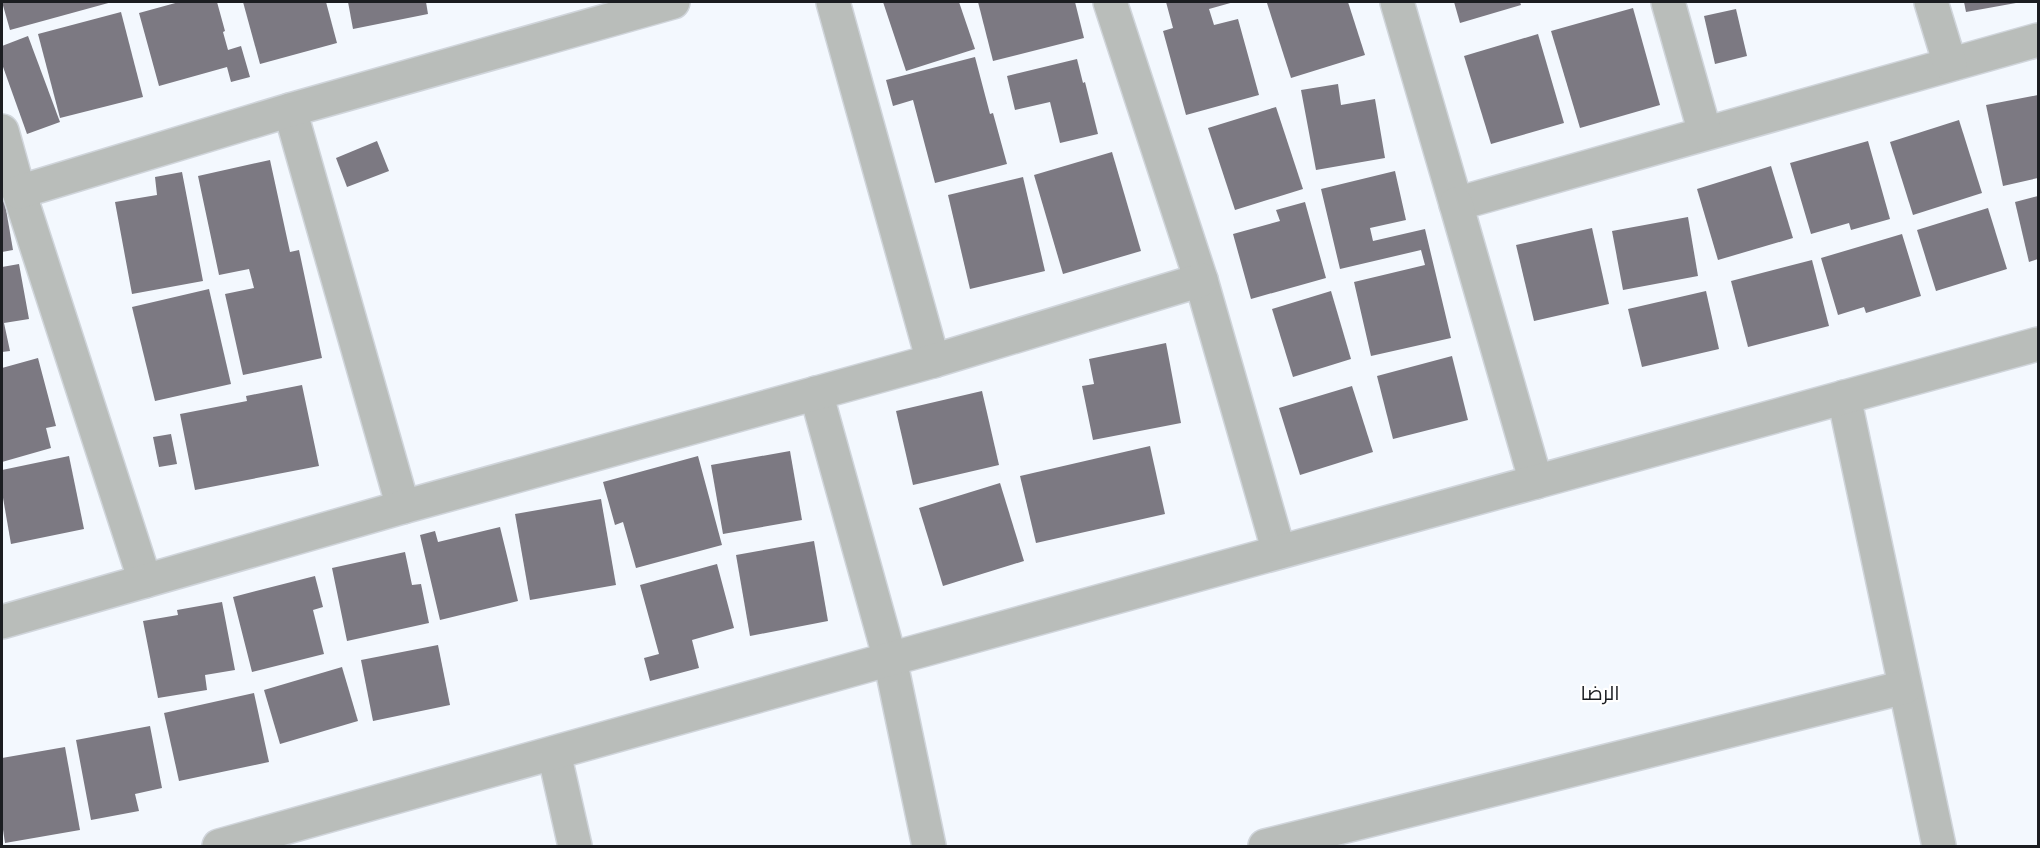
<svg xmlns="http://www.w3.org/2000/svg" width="2040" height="848" font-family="Literata,Cairo,serif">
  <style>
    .building { fill: #7c7982 }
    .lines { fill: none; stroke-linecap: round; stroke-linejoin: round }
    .minor-casing { stroke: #d0d5db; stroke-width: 36 }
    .minor { stroke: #b9bdba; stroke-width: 33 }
    .labels { text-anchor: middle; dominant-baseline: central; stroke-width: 4.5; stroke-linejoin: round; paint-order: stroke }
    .neighbourhood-label { font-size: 20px; fill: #1b1d21; stroke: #fff }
  </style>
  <rect width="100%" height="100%" fill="#f3f8fe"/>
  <g class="building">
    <polygon points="2,2 112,2 10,30"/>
    <polygon points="179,2 217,2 225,31 223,32 228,50 241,46 250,77 231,82 227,67 159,86 139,13"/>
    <polygon points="243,2 326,2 337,43 260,64"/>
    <polygon points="348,2 426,2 428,14 353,29"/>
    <polygon points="883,2 959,2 975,49 906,71"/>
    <polygon points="978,2 1075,2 1084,38 993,61"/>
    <polygon points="1166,2 1234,2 1209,9 1214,25 1238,19 1259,95 1186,115 1163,31 1173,28"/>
    <polygon points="1274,2 1348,2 1365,55 1291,78 1267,3"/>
    <polygon points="1454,2 1520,2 1521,5 1460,23"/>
    <polygon points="1964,2 2016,2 2016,3 1966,12"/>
    <polygon points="1633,8 1660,105 1580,128 1551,31"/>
    <polygon points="1736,9 1747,56 1715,64 1704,16"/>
    <polygon points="121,12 143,97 60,118 38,34"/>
    <polygon points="1538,34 1564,123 1491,144 1464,56"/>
    <polygon points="28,36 60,122 27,134 2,64 2,46"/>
    <polygon points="975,57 990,114 993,113 1007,164 935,183 913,100 893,106 886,80"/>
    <polygon points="1077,59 1083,83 1085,82 1098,134 1060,143 1050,102 1015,110 1007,76"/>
    <polygon points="1338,84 1341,105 1375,99 1385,158 1316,170 1301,90"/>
    <polygon points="2038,95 2038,178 2003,186 1986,105"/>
    <polygon points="1276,107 1303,189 1235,210 1208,128"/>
    <polygon points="1959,120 1982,193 1913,215 1890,142"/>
    <polygon points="377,141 389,171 347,187 336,158"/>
    <polygon points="1868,141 1890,219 1851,230 1849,223 1811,234 1790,163"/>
    <polygon points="1112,152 1141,251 1063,274 1034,175"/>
    <polygon points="270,160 290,252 299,250 322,358 243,375 225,294 254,288 249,269 219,275 198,176"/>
    <polygon points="1771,166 1793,238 1718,260 1697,189"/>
    <polygon points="1395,171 1406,220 1370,228 1373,241 1425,229 1451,338 1371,356 1354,282 1425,265 1421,250 1340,269 1321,189"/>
    <polygon points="182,172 203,281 132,294 115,202 157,195 155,177"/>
    <polygon points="1023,177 1045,271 970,289 948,195"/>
    <polygon points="3,192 13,250 2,252 2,193"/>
    <polygon points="2038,196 2038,259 2029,262 2015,202"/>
    <polygon points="1305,202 1326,278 1251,299 1233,234 1280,221 1276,210"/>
    <polygon points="1988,208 2007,269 1936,291 1917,230"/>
    <polygon points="1688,217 1698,276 1623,290 1612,231"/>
    <polygon points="1592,228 1609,304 1534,321 1516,245"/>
    <polygon points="1902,234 1921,296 1866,313 1864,307 1838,315 1821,258"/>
    <polygon points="1812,260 1829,326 1748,347 1731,281"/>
    <polygon points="19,264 29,319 4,323 10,351 2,352 2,267"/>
    <polygon points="209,289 231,384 155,401 132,307"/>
    <polygon points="1331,291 1351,359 1293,377 1272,309"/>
    <polygon points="1706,291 1719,349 1642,367 1628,309"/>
    <polygon points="1166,343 1181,423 1093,440 1082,386 1094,384 1089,359"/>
    <polygon points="1452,356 1468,420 1393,439 1377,376"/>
    <polygon points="38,358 56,426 46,428 51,448 2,462 2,368"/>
    <polygon points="302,385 319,466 195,490 180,414 247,401 246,396"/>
    <polygon points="1352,386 1373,452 1300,475 1279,408"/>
    <polygon points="982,391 999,465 913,485 896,411"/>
    <polygon points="171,434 177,464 159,467 153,437"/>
    <polygon points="1150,446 1165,514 1036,543 1020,476"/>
    <polygon points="790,451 802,520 723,534 711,465"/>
    <polygon points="69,456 84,529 11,544 2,492 2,470"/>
    <polygon points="698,456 722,545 636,568 623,522 615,525 603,482"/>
    <polygon points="1000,483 1024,561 943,586 919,508"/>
    <polygon points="601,499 616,585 530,600 515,514"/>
    <polygon points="500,527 518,601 440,620 420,535 435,531 438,542"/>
    <polygon points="814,541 828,621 750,636 736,555"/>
    <polygon points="405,552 412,585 421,584 429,623 347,641 332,568"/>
    <polygon points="717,564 734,628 692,640 699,668 650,681 644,658 659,654 640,585"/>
    <polygon points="315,576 323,607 313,610 324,654 252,672 233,597"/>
    <polygon points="222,602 235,670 205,675 207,690 158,698 143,621 178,615 177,610"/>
    <polygon points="438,645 450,705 373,721 361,660"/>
    <polygon points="342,667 358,721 280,744 264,690"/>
    <polygon points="254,693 269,762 179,781 164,713"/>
    <polygon points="150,726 162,788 135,794 139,811 91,820 76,740"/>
    <polygon points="65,747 80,830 5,843 2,823 2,758"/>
  </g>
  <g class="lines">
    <g class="minor-casing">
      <g id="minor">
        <polyline points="833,2 933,361"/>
        <polyline points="1110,2 1201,280 1279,552"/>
        <polyline points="1397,2 1456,204 2038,40"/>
        <polyline points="1668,2 1705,133"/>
        <polyline points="1931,2 1950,64"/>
        <polyline points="290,110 403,507"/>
        <polyline points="2,131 19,192 145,581"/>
        <polyline points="19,192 290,110 673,2"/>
        <polyline points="1456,204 1536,482"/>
        <polyline points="816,393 890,659 929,846"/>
        <polyline points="1844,397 1939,846"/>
        <polyline points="2,622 403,507 933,361 1201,280"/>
        <polyline points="554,753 575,846"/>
        <polyline points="219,846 890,659 2038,344"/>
        <polyline points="1265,846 1905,687"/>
      </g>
    </g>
    <use href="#minor" class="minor"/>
  </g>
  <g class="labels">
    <g class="neighbourhood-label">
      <text x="1600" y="691">الرضا</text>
    </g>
  </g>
  <rect width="2040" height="848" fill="none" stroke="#1b1d21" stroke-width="6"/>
</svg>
